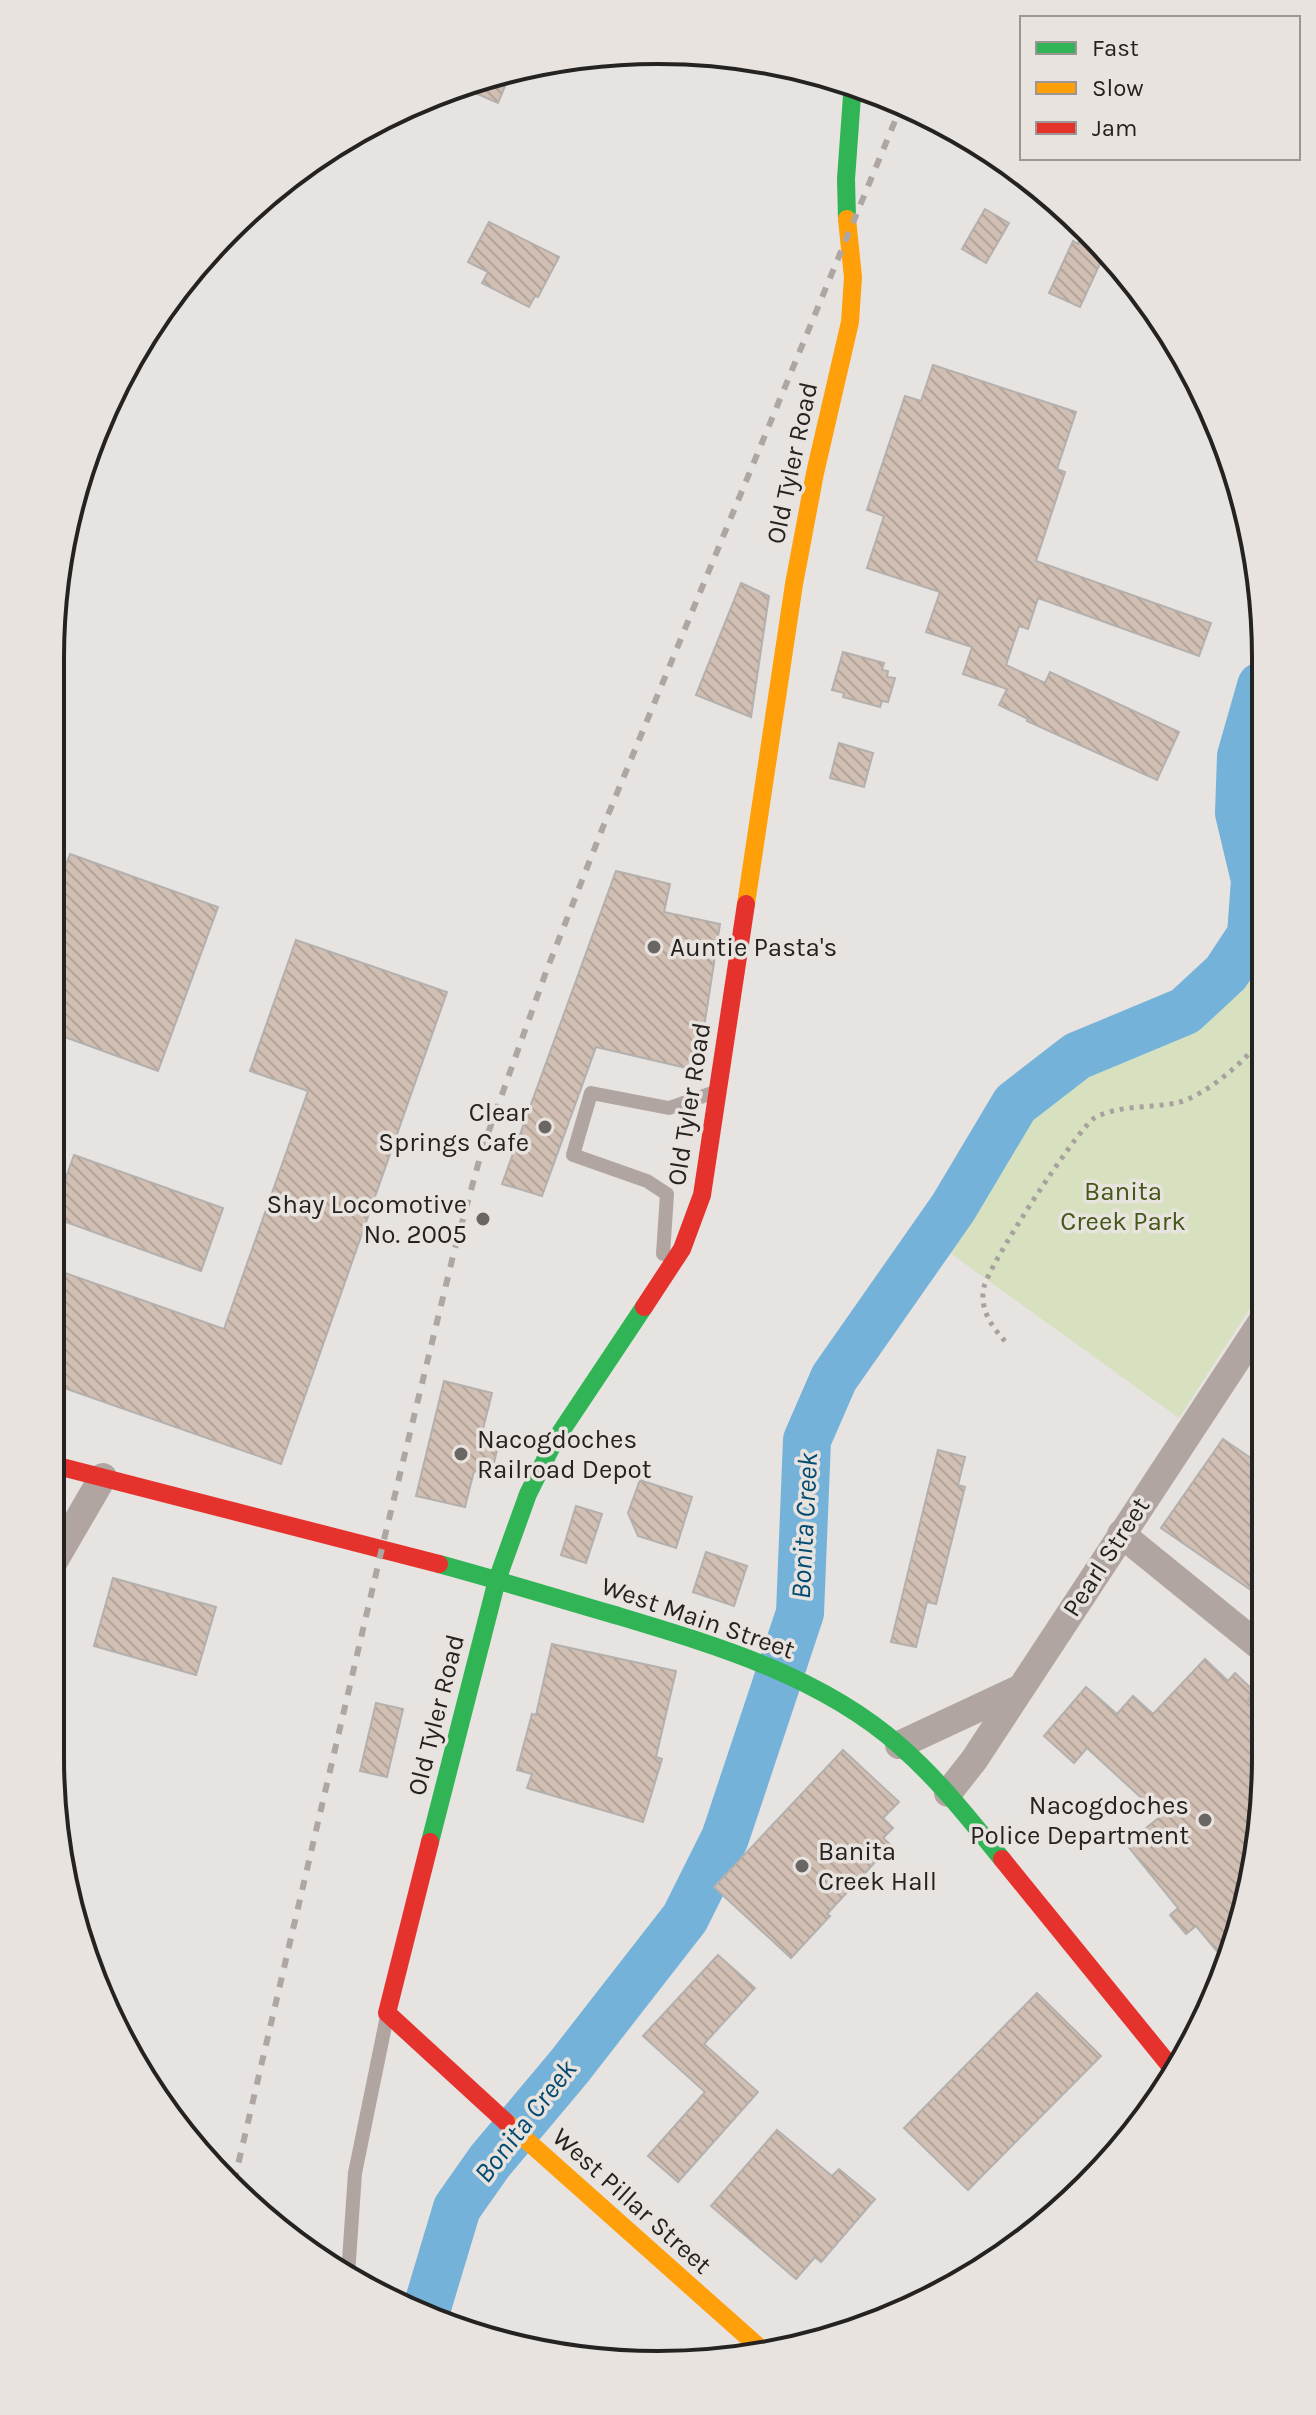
<svg xmlns="http://www.w3.org/2000/svg" width="1316" height="2415" font-family="Karla,sans-serif">
  <style>
    .park { fill: #d7e1c0 }
    .lines { fill: none; stroke-linecap: round; stroke-linejoin: round }
    .river { stroke: #75b2d9; stroke-width: 48 }
    .building { fill: url(#building-back-hatch); stroke: #b3b0ae; stroke-width: 2 }
    .path { stroke: #a9a19d; stroke-width: 5; stroke-dasharray: 4 6; stroke-linecap: butt }
    .lane { stroke: #b1a5a1; stroke-width: 14 }
    .street { stroke: #b1a5a1; stroke-width: 28 }
    .fast { stroke: #30b455; stroke-width: 18 }
    .slow { stroke: #ff9f0a; stroke-width: 18 }
    .jam { stroke: #e5322d; stroke-width: 18 }
    .rail { stroke: #aea6a3; stroke-width: 6; stroke-dasharray: 10 10; stroke-linecap: butt }
    .poi-dot { fill: #696664; stroke: #e8e3de; stroke-width: 3 }
    .labels { text-anchor: middle; dominant-baseline: central; stroke-width: 7; stroke-linejoin: round; paint-order: stroke }
    .street-label { font-size: 26px; fill: #252322; stroke: #e8e3de }
    .poi-label { font-size: 26px; fill: #252322; stroke: #e8e3de; text-anchor: start }
    .park-label { font-size: 26px; fill: #465818; stroke: #e8e3de }
    .water-label { font-size: 28px; font-style: italic; fill: #034b71; stroke: #e8e3de }
    .rim { fill: none; stroke: #252322; stroke-width: 4 }
  </style>
  <defs>
    <pattern id="building-back-hatch" width="6" height="6" patternUnits="userSpaceOnUse" patternTransform="scale(2)"><rect width="6" height="6" fill="#d1bfb4"/><path d="M-1 5l2 2M0 0l6 6M5-1l2 2" fill="none" stroke="#b3a49a"/></pattern>
  </defs>
  <rect width="100%" height="100%" fill="#e6e3e0"/>
  <g class="park">
    <polygon points="1261,725 1262,868 1249,808 1250,760"/>
    <polygon points="1262,902 1263,1288 1179,1418 939,1245 1019,1105 1080,1060 1187,1017 1231,978 1258,937"/>
  </g>
  <g class="lines">
    <polyline class="river" points="426,2311 457,2208 490,2161 569,2067 685,1918 725,1838 800,1613 807,1440 834,1378 953,1208 1015,1104 1077,1056 1185,1011 1226,973 1251,935 1255,880 1239,813 1241,756 1261,686"/>
  </g>
  <g class="building">
    <polygon points="512,69 498,103 459,86 500,71"/>
    <polygon points="985,209 1009,223 986,263 962,249"/>
    <polygon points="489,222 559,257 538,297 535,296 529,307 482,283 488,272 468,262"/>
    <polygon points="1084,230 1103,252 1103,257 1080,307 1049,293 1073,241 1078,244"/>
    <polygon points="933,365 1076,412 1057,469 1065,472 1036,561 1211,623 1199,656 1038,598 1028,629 1019,626 1006,665 1045,683 1050,672 1179,732 1157,780 1027,721 1028,719 999,705 1007,689 963,674 972,647 926,632 940,592 867,568 884,516 867,510 905,396 921,401"/>
    <polygon points="741,583 769,596 751,717 696,695"/>
    <polygon points="843,652 884,663 882,670 888,671 887,677 895,678 888,702 882,701 880,707 843,697 844,693 832,690"/>
    <polygon points="839,743 873,753 864,787 830,778"/>
    <polygon points="70,854 218,907 158,1071 51,1032 51,904"/>
    <polygon points="616,871 670,884 664,912 720,924 705,1021 691,1069 596,1047 542,1196 502,1184"/>
    <polygon points="296,940 447,992 281,1464 50,1383 51,1268 224,1329 308,1091 250,1071"/>
    <polygon points="74,1155 223,1208 201,1271 52,1217"/>
    <polygon points="444,1381 492,1393 482,1433 500,1437 491,1476 474,1471 465,1507 416,1496"/>
    <polygon points="1223,1439 1264,1467 1264,1599 1161,1528"/>
    <polygon points="938,1450 965,1457 958,1485 965,1487 936,1604 927,1602 916,1647 891,1642"/>
    <polygon points="640,1480 692,1497 676,1548 638,1536 628,1513"/>
    <polygon points="576,1506 602,1514 586,1563 561,1555"/>
    <polygon points="706,1552 747,1566 734,1606 693,1592"/>
    <polygon points="113,1578 216,1607 196,1675 94,1646"/>
    <polygon points="552,1644 676,1671 656,1757 662,1759 643,1822 527,1788 532,1774 517,1770 532,1714 536,1715"/>
    <polygon points="1205,1659 1228,1681 1235,1673 1255,1692 1248,1700 1264,1715 1265,1796 1245,1915 1226,1962 1196,1926 1186,1934 1170,1915 1178,1908 1126,1844 1161,1816 1087,1748 1074,1763 1044,1736 1086,1687 1117,1714 1133,1696 1153,1714"/>
    <polygon points="376,1703 403,1709 387,1777 360,1771"/>
    <polygon points="843,1750 899,1802 883,1818 893,1828 883,1838 891,1845 827,1914 830,1916 791,1958 714,1887"/>
    <polygon points="718,1955 755,1988 704,2044 758,2092 678,2182 648,2156 705,2092 643,2036"/>
    <polygon points="1037,1993 1101,2056 968,2190 904,2128"/>
    <polygon points="777,2130 832,2176 839,2169 875,2199 821,2262 815,2257 796,2279 711,2206"/>
  </g>
  <g class="lines">
    <path class="path" d="M1005,1341c-14,-15 -26,-33 -21,-54 5,-23 91,-154 109,-168 21,-14 59,-11 83,-16 28,-6 70,-42 86,-65"/>
    <g class="lane">
      <polyline points="663,1254 667,1194 647,1181 573,1155 591,1093 669,1108 715,1092"/>
      <polyline points="348,2275 355,2173 386,2021"/>
    </g>
    <g class="street">
      <polyline points="1121,1534 1264,1650"/>
      <polyline points="50,1568 103,1477"/>
      <polyline points="899,1745 1019,1689"/>
      <polyline points="948,1793 974,1760 1263,1320"/>
    </g>
    <g class="fast">
      <polyline points="847,219 846,179 853,82"/>
      <path d="M439,1564c59,16 117,34 176,51 100,30 206,61 285,131 39,34 70,74 102,113"/>
      <polyline points="430,1842 497,1580 528,1494 554,1442 644,1307"/>
    </g>
    <g class="slow">
      <polyline points="746,904 794,584 815,473 850,322 853,277 847,219"/>
      <polyline points="506,2122 761,2349"/>
    </g>
    <g class="jam">
      <polyline points="644,1307 682,1249 702,1195 746,904"/>
      <polyline points="50,1464 439,1564"/>
      <polyline points="430,1842 387,2013 506,2122"/>
      <polyline points="1002,1859 1175,2072"/>
    </g>
    <polyline class="rail" points="234,2182 382,1548 454,1252 482,1150 546,972 603,827 902,104"/>
  </g>
  <g class="poi-dot">
    <circle cx="654" cy="947" r="8"/>
    <circle cx="545" cy="1127" r="8"/>
    <circle cx="483" cy="1219" r="8"/>
    <circle cx="461" cy="1454" r="8"/>
    <circle cx="1205" cy="1820" r="8"/>
    <circle cx="802" cy="1866" r="8"/>
  </g>
  <g class="labels">
    <g class="street-label">
      <text transform="translate(792 463) rotate(-78)">Old Tyler Road</text>
      <text transform="translate(689 1104) rotate(-81)">Old Tyler Road</text>
      <text transform="translate(1106 1557) rotate(-57)">Pearl Street</text>
      <text transform="translate(698 1618) rotate(19)">West Main Street</text>
      <text transform="translate(436 1715) rotate(-76)">Old Tyler Road</text>
      <text transform="translate(632 2201) rotate(42)">West Pillar Street</text>
    </g>
    <g class="poi-label">
      <text x="670" y="947">Auntie Pasta's</text>
      <text x="529" y="1112" text-anchor="end">Clear<tspan x="529" dy="30">Springs Cafe</tspan></text>
      <text x="467" y="1204" text-anchor="end">Shay Locomotive<tspan x="467" dy="30">No. 2005</tspan></text>
      <text x="477" y="1439">Nacogdoches<tspan x="477" dy="30">Railroad Depot</tspan></text>
      <text x="1189" y="1805" text-anchor="end">Nacogdoches<tspan x="1189" dy="30">Police Department</tspan></text>
      <text x="818" y="1851">Banita<tspan x="818" dy="30">Creek Hall</tspan></text>
    </g>
    <g class="park-label">
      <text x="1123" y="1191">Banita<tspan x="1123" dy="30">Creek Park</tspan></text>
    </g>
    <g class="water-label">
      <text transform="translate(804 1526) rotate(-87)">Bonita Creek</text>
      <text transform="translate(525 2121) rotate(-52)">Bonita Creek</text>
    </g>
  </g>
  <path d="M0 0H1316V2415H0ZM658 64H658A594 594 0 0 1 1252 658V1757A594 594 0 0 1 658 2351H658A594 594 0 0 1 64 1757V658A594 594 0 0 1 658 64Z" fill="#e8e3de" fill-rule="evenodd"/>
  <path class="rim" d="M658 64H658A594 594 0 0 1 1252 658V1757A594 594 0 0 1 658 2351H658A594 594 0 0 1 64 1757V658A594 594 0 0 1 658 64Z"/>
  <rect x="1020" y="16" width="280" height="144" fill="#e8e3de" stroke="#9a9693" stroke-width="2"/>
  <rect x="1036" y="42" width="40" height="12" fill="#30b455" stroke="#9a9693" stroke-width="2"/>
  <text x="1092" y="56" font-size="24" fill="#252322">Fast</text>
  <rect x="1036" y="82" width="40" height="12" fill="#ff9f0a" stroke="#9a9693" stroke-width="2"/>
  <text x="1092" y="96" font-size="24" fill="#252322">Slow</text>
  <rect x="1036" y="122" width="40" height="12" fill="#e5322d" stroke="#9a9693" stroke-width="2"/>
  <text x="1092" y="136" font-size="24" fill="#252322">Jam</text>
</svg>
